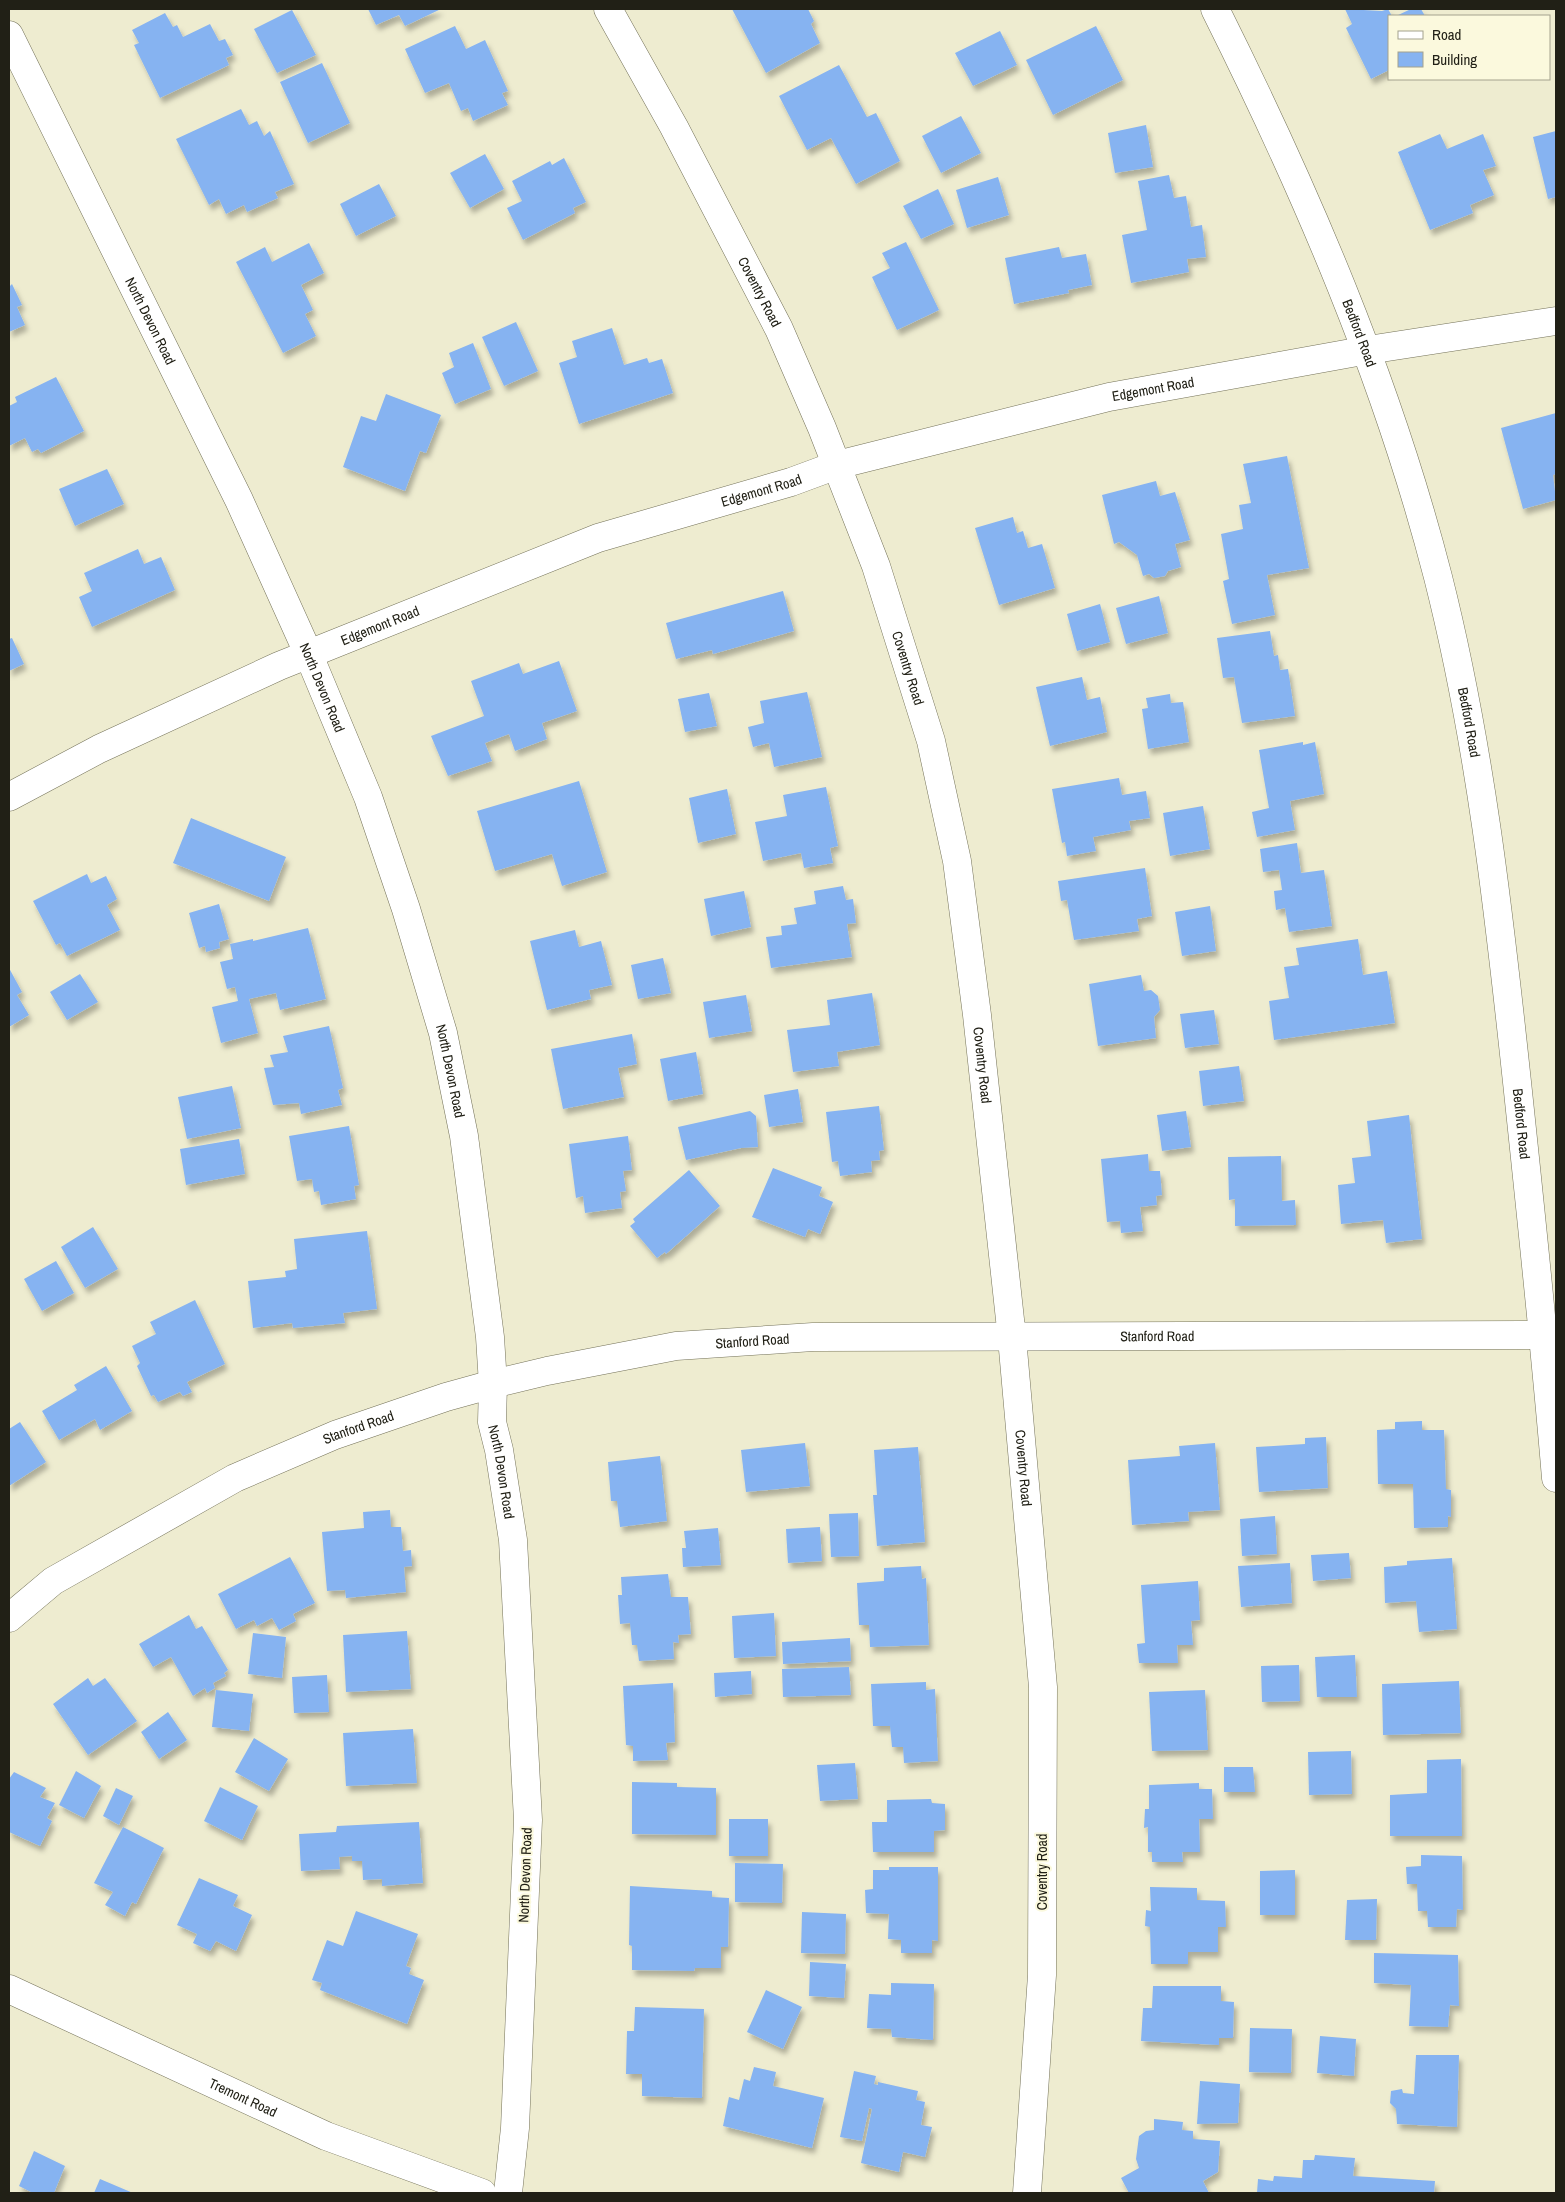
<svg xmlns="http://www.w3.org/2000/svg" width="1565" height="2202" font-family="'Archivo Narrow',sans-serif">
  <style>
    .building { fill: #86b3f1; filter: url(#shadow) }
    .lines { fill: none; stroke-linecap: round; stroke-linejoin: round }
    .street-casing { stroke: #747259; stroke-width: 29 }
    .street { stroke: #fff; stroke-width: 28 }
    .labels { text-anchor: middle; dominant-baseline: central; stroke-width: 4; stroke-linejoin: round; paint-order: stroke }
    .street-label { font-size: 14px; fill: #212016; stroke: #fbf9dd }
  </style>
  <defs>
    <filter id="shadow"><feDropShadow dx="3" dy="5.5" stdDeviation="2.5" flood-color="#0004"/></filter>
  </defs>
  <rect width="100%" height="100%" fill="#eeecd0"/>
  <g class="building">
    <polygon points="368,9 441,9 405,26 399,15 376,25"/>
    <polygon points="732,9 808,9 814,21 811,24 820,43 766,73"/>
    <polygon points="1345,9 1382,11 1388,9 1392,16 1389,16 1389,70 1371,79 1346,28 1352,24"/>
    <polygon points="1411,9 1421,9 1425,16 1396,16"/>
    <polygon points="292,10 316,55 277,73 254,29"/>
    <polygon points="165,13 173,27 177,25 183,37 210,24 219,41 225,39 233,55 226,58 229,65 160,98 134,45 139,43 132,30"/>
    <polygon points="455,26 466,49 485,40 508,91 502,93 508,105 473,121 468,108 461,111 449,83 425,93 405,49"/>
    <polygon points="1096,26 1123,80 1053,115 1026,60"/>
    <polygon points="1000,31 1017,65 973,86 955,53"/>
    <polygon points="322,63 350,123 308,143 280,82"/>
    <polygon points="839,65 867,117 876,113 900,161 856,184 831,138 807,150 779,96"/>
    <polygon points="241,109 249,125 257,121 264,136 270,131 294,184 275,192 278,198 247,212 244,205 226,214 219,199 209,205 176,139"/>
    <polygon points="961,116 981,153 941,173 922,136"/>
    <polygon points="1146,125 1153,167 1115,173 1108,133"/>
    <polygon points="1556,131 1556,197 1548,199 1533,137"/>
    <polygon points="1440,134 1447,149 1483,134 1496,166 1483,170 1494,195 1470,205 1473,213 1430,230 1398,152"/>
    <polygon points="485,154 504,189 470,208 450,173"/>
    <polygon points="564,158 586,202 573,208 575,213 523,240 507,208 522,201 512,181 550,161 552,165"/>
    <polygon points="1169,175 1174,198 1186,196 1191,227 1202,225 1206,257 1187,259 1189,272 1131,283 1122,235 1147,230 1138,181"/>
    <polygon points="998,177 1009,215 967,228 956,190"/>
    <polygon points="379,184 396,216 356,236 340,204"/>
    <polygon points="938,189 954,224 921,239 903,206"/>
    <polygon points="906,242 939,310 897,330 872,277 890,268 882,253"/>
    <polygon points="309,243 324,273 301,285 313,310 305,314 316,336 283,353 236,262 265,247 272,262"/>
    <polygon points="1059,247 1062,258 1086,254 1092,285 1068,290 1069,293 1014,304 1005,258"/>
    <polygon points="9,283 10,286 12,284 22,305 17,307 25,325 9,332"/>
    <polygon points="516,322 538,371 504,386 482,337"/>
    <polygon points="612,328 624,365 647,358 649,363 662,359 673,393 579,424 559,363 577,357 572,341"/>
    <polygon points="473,343 491,389 455,404 442,373 454,367 449,353"/>
    <polygon points="56,377 84,431 41,453 38,449 32,452 25,438 9,446 9,406 17,402 15,397"/>
    <polygon points="386,394 441,415 426,453 420,451 405,491 343,467 361,416 376,421"/>
    <polygon points="1556,413 1556,474 1553,475 1556,500 1523,509 1501,428"/>
    <polygon points="1287,456 1309,568 1267,575 1275,615 1232,624 1223,581 1229,579 1221,534 1243,529 1239,505 1251,503 1243,464"/>
    <polygon points="107,469 124,504 75,526 59,489"/>
    <polygon points="1156,481 1160,496 1175,492 1190,540 1175,544 1181,567 1168,571 1165,576 1154,578 1149,574 1143,576 1137,555 1119,542 1114,544 1102,495"/>
    <polygon points="1013,517 1017,533 1023,531 1028,548 1042,544 1055,588 999,605 975,528"/>
    <polygon points="138,549 144,564 161,557 175,590 92,627 79,597 92,591 84,573"/>
    <polygon points="783,591 794,631 713,654 712,650 676,659 666,623"/>
    <polygon points="1159,596 1168,633 1126,644 1116,608"/>
    <polygon points="1100,604 1110,642 1077,651 1067,614"/>
    <polygon points="1270,631 1274,656 1278,655 1280,670 1288,669 1295,716 1242,723 1234,677 1223,678 1217,638"/>
    <polygon points="12,638 24,664 9,671 9,639"/>
    <polygon points="559,661 577,711 542,723 547,739 515,751 509,734 485,743 492,761 448,776 431,736 484,716 471,681 519,663 523,674"/>
    <polygon points="1082,677 1087,700 1100,697 1107,732 1050,746 1036,687"/>
    <polygon points="807,692 822,757 774,767 769,743 753,747 748,727 764,723 760,701"/>
    <polygon points="709,693 717,726 685,732 678,699"/>
    <polygon points="1170,694 1171,703 1183,702 1189,742 1148,749 1142,709 1148,708 1146,698"/>
    <polygon points="1303,742 1303,745 1315,742 1324,794 1290,801 1295,830 1257,837 1252,812 1269,808 1259,750"/>
    <polygon points="1119,778 1122,795 1146,791 1150,818 1129,821 1131,830 1093,837 1096,851 1067,856 1065,842 1062,843 1052,789"/>
    <polygon points="579,781 607,872 562,886 552,854 495,871 477,811"/>
    <polygon points="826,787 838,846 830,848 833,863 804,868 801,853 763,861 755,822 787,816 783,795"/>
    <polygon points="727,789 736,834 698,843 689,798"/>
    <polygon points="1203,806 1210,849 1170,856 1163,813"/>
    <polygon points="191,818 286,857 269,901 173,863"/>
    <polygon points="1297,843 1301,873 1324,870 1332,926 1289,932 1285,908 1276,910 1274,891 1282,890 1279,870 1263,872 1260,849"/>
    <polygon points="1145,868 1152,916 1137,919 1139,931 1074,940 1067,900 1061,901 1058,881"/>
    <polygon points="87,874 91,883 106,876 117,899 107,905 120,930 67,956 60,943 56,945 33,901"/>
    <polygon points="843,886 846,900 853,899 856,923 847,924 852,957 771,968 766,937 782,935 781,926 797,924 794,908 816,904 814,891"/>
    <polygon points="744,891 751,927 711,936 704,899"/>
    <polygon points="219,904 229,939 219,942 220,948 206,952 205,946 199,948 189,913"/>
    <polygon points="1210,906 1216,951 1182,956 1175,912"/>
    <polygon points="308,928 326,999 280,1010 276,993 249,999 258,1033 221,1043 212,1007 238,1001 235,987 227,989 220,962 233,959 230,944 253,939 253,941"/>
    <polygon points="575,930 579,947 601,941 612,985 589,990 591,999 547,1010 530,941"/>
    <polygon points="1358,939 1363,975 1387,971 1395,1023 1274,1040 1269,1001 1289,998 1284,967 1299,965 1296,948"/>
    <polygon points="663,958 671,993 638,999 631,965"/>
    <polygon points="9,968 22,992 17,995 29,1015 9,1027"/>
    <polygon points="80,974 98,1002 67,1020 50,992"/>
    <polygon points="1141,975 1144,991 1151,990 1158,996 1160,1010 1154,1017 1156,1038 1098,1046 1089,984"/>
    <polygon points="872,993 880,1045 837,1052 839,1066 793,1072 787,1030 830,1025 827,1000"/>
    <polygon points="746,995 752,1031 709,1038 703,1002"/>
    <polygon points="1214,1010 1219,1044 1185,1048 1180,1014"/>
    <polygon points="329,1026 343,1088 338,1090 342,1105 301,1114 299,1103 273,1105 264,1068 274,1067 270,1055 288,1052 283,1036"/>
    <polygon points="632,1034 637,1064 618,1068 624,1097 563,1109 551,1049"/>
    <polygon points="696,1052 703,1094 668,1101 660,1059"/>
    <polygon points="1239,1066 1244,1101 1203,1106 1199,1071"/>
    <polygon points="232,1086 241,1128 187,1139 178,1097"/>
    <polygon points="798,1089 803,1122 769,1127 764,1095"/>
    <polygon points="879,1106 884,1150 879,1151 880,1160 871,1161 872,1172 840,1176 838,1161 832,1162 826,1112"/>
    <polygon points="750,1111 756,1116 758,1147 741,1148 686,1160 678,1127"/>
    <polygon points="1186,1111 1191,1147 1162,1151 1157,1115"/>
    <polygon points="1409,1115 1422,1239 1386,1243 1383,1220 1341,1224 1338,1185 1355,1183 1352,1158 1371,1156 1367,1121"/>
    <polygon points="349,1126 359,1185 354,1186 356,1199 321,1205 319,1191 314,1192 312,1179 297,1181 289,1136"/>
    <polygon points="628,1136 632,1170 623,1171 626,1191 620,1192 622,1208 585,1213 583,1196 576,1198 569,1144"/>
    <polygon points="239,1139 245,1174 186,1185 180,1149"/>
    <polygon points="1148,1154 1149,1171 1160,1171 1162,1195 1156,1196 1157,1205 1140,1207 1143,1231 1121,1233 1120,1221 1107,1222 1101,1159"/>
    <polygon points="1281,1156 1282,1201 1295,1200 1296,1225 1235,1226 1235,1199 1229,1200 1228,1157"/>
    <polygon points="773,1168 822,1187 819,1196 833,1202 820,1234 808,1229 805,1237 752,1217"/>
    <polygon points="689,1170 720,1206 666,1254 665,1252 657,1258 630,1226 635,1222 633,1219"/>
    <polygon points="93,1227 118,1269 85,1288 61,1247"/>
    <polygon points="367,1231 377,1309 343,1313 345,1323 293,1328 292,1323 253,1328 248,1281 286,1277 285,1271 297,1269 294,1239"/>
    <polygon points="56,1261 74,1293 42,1311 24,1279"/>
    <polygon points="195,1300 225,1364 187,1382 192,1392 183,1396 180,1392 158,1402 154,1395 151,1396 137,1366 140,1363 132,1346 156,1334 150,1322"/>
    <polygon points="106,1366 132,1411 100,1430 95,1419 59,1440 42,1411 77,1390 74,1385"/>
    <polygon points="1422,1421 1422,1430 1444,1430 1446,1489 1451,1490 1451,1517 1448,1516 1448,1527 1414,1528 1413,1484 1378,1484 1377,1430 1395,1429 1395,1422"/>
    <polygon points="20,1422 46,1462 9,1486 9,1429"/>
    <polygon points="1326,1437 1328,1488 1259,1492 1256,1447 1305,1444 1305,1438"/>
    <polygon points="805,1443 810,1486 746,1492 741,1450"/>
    <polygon points="1215,1443 1220,1510 1188,1512 1189,1521 1132,1525 1128,1460 1180,1456 1179,1446"/>
    <polygon points="918,1447 925,1542 877,1546 873,1495 877,1495 874,1450"/>
    <polygon points="660,1456 667,1521 620,1527 617,1501 611,1501 608,1462"/>
    <polygon points="390,1510 391,1527 401,1527 403,1551 411,1550 412,1566 404,1567 406,1592 346,1598 345,1590 327,1591 322,1532 364,1528 363,1512"/>
    <polygon points="858,1513 859,1556 831,1557 829,1514"/>
    <polygon points="1275,1516 1277,1554 1242,1556 1240,1519"/>
    <polygon points="820,1527 822,1561 788,1563 786,1529"/>
    <polygon points="718,1528 721,1565 683,1567 682,1548 686,1548 684,1531"/>
    <polygon points="1349,1553 1351,1578 1313,1581 1311,1555"/>
    <polygon points="290,1557 315,1603 293,1614 296,1621 279,1630 272,1618 257,1626 254,1620 236,1629 218,1594"/>
    <polygon points="1452,1558 1457,1629 1419,1632 1416,1601 1385,1603 1384,1567 1407,1565 1407,1561"/>
    <polygon points="1290,1563 1292,1603 1241,1607 1238,1566"/>
    <polygon points="921,1566 922,1579 926,1578 929,1645 870,1647 869,1625 859,1625 857,1583 884,1581 884,1568"/>
    <polygon points="668,1574 671,1597 688,1597 691,1634 678,1635 679,1643 673,1642 674,1659 639,1661 637,1645 632,1645 630,1623 620,1624 618,1595 622,1595 621,1577"/>
    <polygon points="1198,1581 1200,1620 1191,1621 1193,1645 1177,1645 1178,1663 1139,1663 1137,1644 1145,1643 1141,1585"/>
    <polygon points="774,1613 776,1656 734,1658 732,1616"/>
    <polygon points="189,1615 196,1629 202,1626 228,1670 224,1673 226,1676 213,1683 215,1688 207,1693 205,1688 193,1696 171,1657 153,1667 139,1644"/>
    <polygon points="407,1631 411,1689 346,1692 343,1635"/>
    <polygon points="253,1633 286,1637 282,1678 248,1674"/>
    <polygon points="850,1638 851,1661 783,1664 782,1642"/>
    <polygon points="1355,1655 1357,1697 1317,1697 1315,1657"/>
    <polygon points="1299,1665 1300,1701 1262,1702 1261,1666"/>
    <polygon points="849,1667 851,1695 783,1697 782,1669"/>
    <polygon points="751,1671 752,1694 715,1697 714,1673"/>
    <polygon points="327,1675 329,1712 294,1713 292,1677"/>
    <polygon points="88,1678 93,1686 105,1678 137,1721 88,1755 53,1704"/>
    <polygon points="1459,1681 1461,1733 1383,1735 1382,1684"/>
    <polygon points="926,1682 926,1690 935,1689 938,1761 904,1763 903,1747 892,1747 890,1726 873,1726 871,1684"/>
    <polygon points="673,1683 675,1742 666,1743 668,1760 633,1761 633,1746 626,1745 623,1686"/>
    <polygon points="216,1690 253,1694 249,1731 212,1727"/>
    <polygon points="1205,1690 1208,1750 1152,1751 1149,1692"/>
    <polygon points="168,1712 187,1740 159,1759 141,1732"/>
    <polygon points="413,1729 417,1783 346,1786 343,1733"/>
    <polygon points="254,1738 288,1759 269,1791 235,1772"/>
    <polygon points="1351,1751 1352,1794 1309,1795 1308,1752"/>
    <polygon points="1461,1759 1462,1836 1390,1836 1390,1795 1427,1793 1427,1760"/>
    <polygon points="855,1763 858,1799 820,1801 817,1765"/>
    <polygon points="1224,1767 1253,1767 1255,1792 1224,1792"/>
    <polygon points="76,1771 101,1786 84,1818 59,1805"/>
    <polygon points="14,1772 46,1788 40,1797 55,1803 47,1818 52,1821 40,1846 9,1832 9,1779"/>
    <polygon points="632,1782 677,1783 677,1787 716,1788 716,1835 632,1834"/>
    <polygon points="1199,1783 1199,1789 1212,1789 1213,1819 1199,1819 1200,1852 1182,1852 1183,1862 1152,1862 1152,1852 1148,1852 1148,1827 1144,1828 1145,1809 1149,1809 1149,1785"/>
    <polygon points="220,1787 258,1806 242,1840 204,1821"/>
    <polygon points="116,1788 133,1796 119,1825 103,1816"/>
    <polygon points="931,1799 932,1803 945,1804 945,1830 934,1831 934,1852 873,1852 872,1822 887,1822 887,1800"/>
    <rect x="729" y="1819" width="39" height="37"/>
    <polygon points="419,1822 423,1883 382,1886 382,1879 363,1880 362,1861 352,1861 352,1856 339,1857 340,1869 301,1871 299,1834 336,1832 337,1826"/>
    <polygon points="123,1827 164,1848 136,1904 132,1902 125,1916 105,1905 113,1892 94,1883"/>
    <polygon points="1421,1855 1462,1856 1463,1910 1457,1909 1456,1927 1428,1927 1427,1911 1418,1911 1417,1884 1407,1884 1406,1867 1421,1866"/>
    <polygon points="735,1863 783,1864 782,1903 735,1902"/>
    <polygon points="889,1867 938,1867 938,1941 932,1940 932,1953 901,1953 901,1940 888,1939 889,1914 866,1913 865,1890 873,1889 873,1870 889,1870"/>
    <polygon points="1295,1870 1295,1915 1260,1915 1260,1871"/>
    <polygon points="199,1878 238,1895 233,1906 252,1915 236,1951 216,1941 210,1951 193,1943 197,1934 177,1925"/>
    <polygon points="630,1886 712,1891 712,1897 729,1898 728,1947 721,1947 721,1968 695,1968 694,1971 632,1970 632,1946 629,1945"/>
    <polygon points="1150,1887 1197,1888 1197,1900 1225,1901 1226,1927 1218,1927 1218,1952 1188,1952 1188,1964 1151,1964 1150,1927 1145,1926 1146,1910 1151,1911"/>
    <polygon points="1377,1899 1376,1940 1345,1940 1347,1900"/>
    <polygon points="356,1911 418,1934 406,1966 411,1968 409,1974 424,1980 407,2024 320,1990 322,1983 312,1980 327,1940 343,1946"/>
    <polygon points="802,1912 846,1914 845,1954 801,1953"/>
    <polygon points="1374,1953 1458,1955 1459,2006 1450,2005 1448,2027 1409,2026 1411,1985 1374,1983"/>
    <polygon points="810,1962 846,1964 844,1998 809,1996"/>
    <polygon points="891,1983 934,1984 933,2040 892,2037 891,2029 867,2028 869,1994 891,1995"/>
    <polygon points="1153,1986 1221,1986 1221,2001 1234,2002 1233,2038 1219,2038 1219,2045 1141,2041 1143,2008 1152,2008"/>
    <polygon points="766,1990 802,2007 783,2049 747,2032"/>
    <polygon points="635,2007 704,2009 702,2098 642,2096 642,2074 626,2074 627,2031 634,2031"/>
    <polygon points="1250,2028 1292,2029 1291,2073 1249,2072"/>
    <polygon points="1320,2036 1356,2039 1354,2076 1317,2073"/>
    <polygon points="1416,2055 1459,2055 1457,2127 1397,2124 1396,2109 1390,2103 1391,2091 1402,2089 1403,2093 1414,2094"/>
    <polygon points="754,2067 776,2072 773,2086 824,2098 812,2148 723,2126 729,2097 739,2100 744,2079 750,2081"/>
    <polygon points="854,2071 876,2076 874,2084 878,2085 878,2082 918,2091 916,2100 925,2102 921,2125 932,2127 925,2157 903,2152 899,2172 861,2163 872,2109 869,2108 862,2141 840,2137"/>
    <polygon points="1200,2081 1240,2084 1238,2123 1197,2124"/>
    <polygon points="1154,2119 1183,2122 1182,2130 1193,2131 1193,2139 1220,2141 1218,2172 1203,2181 1209,2193 1129,2193 1121,2178 1139,2168 1136,2159 1139,2136 1146,2131 1154,2130"/>
    <polygon points="34,2151 65,2166 54,2193 33,2193 19,2186"/>
    <polygon points="1315,2155 1355,2158 1353,2176 1435,2181 1434,2193 1257,2193 1258,2179 1273,2181 1274,2176 1302,2178 1303,2160 1314,2160"/>
    <polygon points="100,2179 133,2193 94,2193"/>
  </g>
  <g class="lines">
    <g class="street-casing">
      <g id="street">
        <path id="s1" d="M608,9l66,118 105,202 43,99 54,138 55,175 26,120 20,154 35,323 31,349 -1,288 -15,218"/>
        <path id="s2" d="M1215,9c91,182 172,370 223,568 42,166 61,336 79,505 14,132 28,264 39,396"/>
        <path id="s3" d="M9,35l230,465 69,153 60,144 38,112 37,124 21,103 26,201 3,47 -1,38 7,28 14,90 15,280 -13,308 -7,65"/>
        <path id="s4" d="M9,797l90,-48 180,-83 319,-128 193,-56 46,-17 272,-68 259,-47 188,-29"/>
        <path id="s5" d="M9,1618l44,-37 182,-103 100,-43 111,-38 47,-13 54,-13 129,-25 137,-9 743,-2"/>
        <path id="s6" d="M9,1989l317,147 156,57"/>
      </g>
    </g>
    <use href="#street" class="street"/>
  </g>
  <g class="labels">
    <g class="street-label">
      <text stroke="none"><textPath href="#s1" startOffset="321">Coventry Road</textPath></text>
      <text stroke="none"><textPath href="#s3" startOffset="319">North Devon Road</textPath></text>
      <text stroke="none"><textPath href="#s2" startOffset="355">Bedford Road</textPath></text>
      <text stroke="none"><textPath href="#s4" startOffset="1219">Edgemont Road</textPath></text>
      <text stroke="none"><textPath href="#s4" startOffset="814">Edgemont Road</textPath></text>
      <text stroke="none"><textPath href="#s4" startOffset="409">Edgemont Road</textPath></text>
      <text stroke="none"><textPath href="#s1" startOffset="726">Coventry Road</textPath></text>
      <text stroke="none"><textPath href="#s3" startOffset="724">North Devon Road</textPath></text>
      <text stroke="none"><textPath href="#s2" startOffset="760">Bedford Road</textPath></text>
      <text stroke="none"><textPath href="#s1" startOffset="1131">Coventry Road</textPath></text>
      <text stroke="none"><textPath href="#s3" startOffset="1129">North Devon Road</textPath></text>
      <text stroke="none"><textPath href="#s2" startOffset="1165">Bedford Road</textPath></text>
      <text stroke="none"><textPath href="#s5" startOffset="1210">Stanford Road</textPath></text>
      <text stroke="none"><textPath href="#s5" startOffset="805">Stanford Road</textPath></text>
      <text stroke="none"><textPath href="#s5" startOffset="400">Stanford Road</textPath></text>
      <text stroke="none"><textPath href="#s1" startOffset="1536">Coventry Road</textPath></text>
      <text stroke="none"><textPath href="#s3" startOffset="1534">North Devon Road</textPath></text>
      <text transform="translate(1042 1872) rotate(-90)">Coventry Road</text>
      <text transform="translate(525 1875) rotate(-88)">North Devon Road</text>
      <text stroke="none"><textPath href="#s6" startOffset="258">Tremont Road</textPath></text>
    </g>
  </g>
  <rect width="1565" height="2202" fill="none" stroke="#212016" stroke-width="20"/>
  <rect x="1388" y="15" width="162" height="65" fill="#fbf9dd" stroke="#a4a28d"/>
  <rect x="1398" y="31" width="25" height="8" fill="#ffffff" stroke="#a4a28d"/>
  <text x="1432" y="40" font-size="15" fill="#212016">Road</text>
  <rect x="1398" y="52" width="25" height="15" fill="#86b3f1" stroke="#a4a28d"/>
  <text x="1432" y="65" font-size="15" fill="#212016">Building</text>
</svg>
